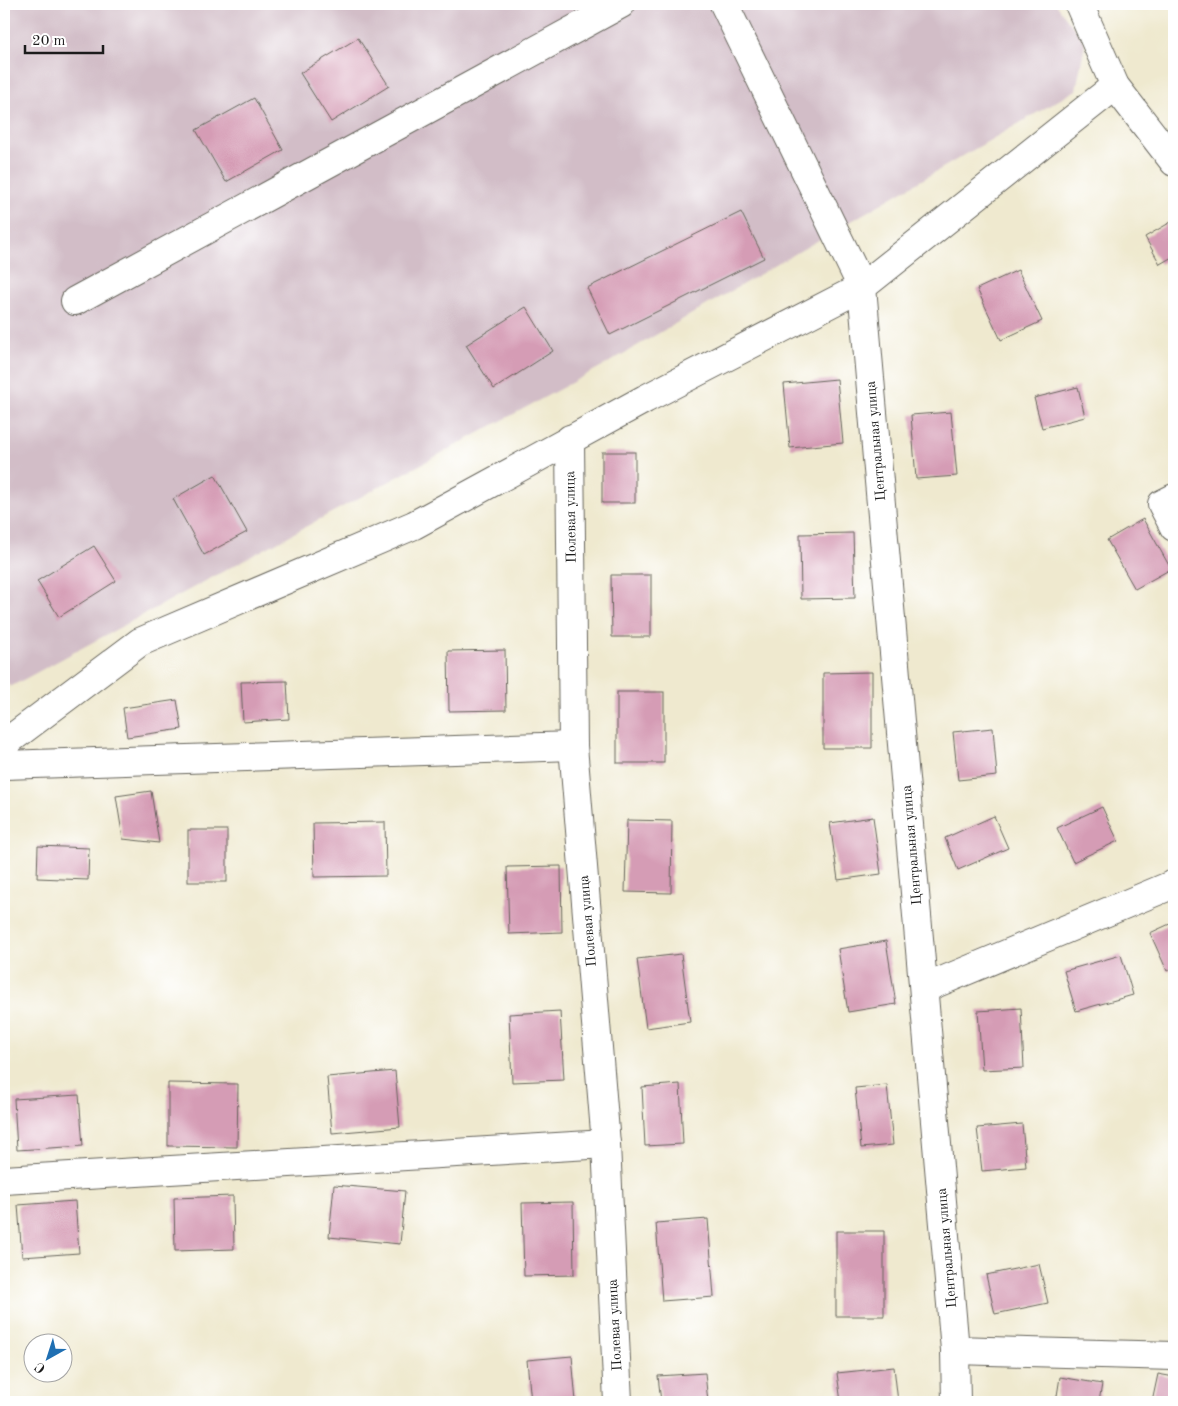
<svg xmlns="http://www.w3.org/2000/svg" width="1178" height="1406" font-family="'Old Standard TT',serif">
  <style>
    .industrial { fill: #d2bdc7 }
    .building { fill: #d59cb5 }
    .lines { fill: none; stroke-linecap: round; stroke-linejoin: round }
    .minor-casing { stroke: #66645b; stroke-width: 30 }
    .minor { stroke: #fff; stroke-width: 28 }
    .labels { text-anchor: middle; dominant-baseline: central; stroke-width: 4.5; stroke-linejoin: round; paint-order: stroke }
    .street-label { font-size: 14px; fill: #1c1c1c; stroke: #fff }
  </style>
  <rect width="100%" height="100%" fill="#fff"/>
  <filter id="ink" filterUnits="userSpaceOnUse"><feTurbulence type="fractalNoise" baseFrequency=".02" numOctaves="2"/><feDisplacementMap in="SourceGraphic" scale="10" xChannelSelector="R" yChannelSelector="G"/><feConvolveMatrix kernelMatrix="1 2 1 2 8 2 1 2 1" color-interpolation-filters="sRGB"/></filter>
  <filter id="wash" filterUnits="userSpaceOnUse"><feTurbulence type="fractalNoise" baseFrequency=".0096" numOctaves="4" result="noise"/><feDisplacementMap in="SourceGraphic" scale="20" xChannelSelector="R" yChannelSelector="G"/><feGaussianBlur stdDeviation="1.12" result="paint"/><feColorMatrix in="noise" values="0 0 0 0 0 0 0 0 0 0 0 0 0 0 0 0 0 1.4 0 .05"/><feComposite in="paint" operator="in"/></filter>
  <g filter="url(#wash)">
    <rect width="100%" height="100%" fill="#efe9cf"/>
    <polygon class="industrial" points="4,4 1056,4 1085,43 1076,90 606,364 10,687 4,676"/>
    <g id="blocks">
      <g class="building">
        <polygon points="358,38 389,86 331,122 300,73"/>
        <polygon points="254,98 283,150 226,182 196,130"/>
        <polygon points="741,212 764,258 610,335 587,288"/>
        <polygon points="1171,222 1174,228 1174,256 1160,264 1145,237"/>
        <polygon points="1018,270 1042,321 1001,340 977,289"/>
        <polygon points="526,307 553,351 494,389 466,345"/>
        <polygon points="837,379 843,443 790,448 784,384"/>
        <polygon points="1078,387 1085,417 1042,428 1034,398"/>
        <polygon points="951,412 957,476 916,479 911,415"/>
        <rect x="602" y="452" width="33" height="51"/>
        <polygon points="215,475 247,532 204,555 173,499"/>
        <polygon points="1143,519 1171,569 1135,589 1107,540"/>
        <polygon points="853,533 855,598 801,599 800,534"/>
        <polygon points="94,546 116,581 59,617 37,581"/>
        <polygon points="611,575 651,575 651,637 612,637"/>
        <polygon points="505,650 506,710 449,711 448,651"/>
        <polygon points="872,672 872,748 823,748 823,673"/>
        <polygon points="287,681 289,719 243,722 241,682"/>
        <rect x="617" y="692" width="47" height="71"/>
        <polygon points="177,700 182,729 127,737 123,708"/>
        <polygon points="993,728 997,776 958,780 953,732"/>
        <polygon points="151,791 159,843 123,839 116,796"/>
        <polygon points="1102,807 1118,841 1073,862 1057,828"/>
        <polygon points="994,816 1008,848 958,870 945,838"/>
        <polygon points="873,817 881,874 838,880 830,823"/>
        <polygon points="627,820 672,821 671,893 625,892"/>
        <polygon points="385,822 386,876 314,877 313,823"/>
        <rect x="188" y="830" width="39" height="52"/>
        <polygon points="38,846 89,848 88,880 37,878"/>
        <polygon points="561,866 562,932 509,934 507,867"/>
        <polygon points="1174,922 1174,968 1167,971 1150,933"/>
        <polygon points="886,941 896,1004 848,1012 838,949"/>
        <polygon points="681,954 690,1022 646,1028 637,959"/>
        <polygon points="1121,955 1133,995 1076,1011 1064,971"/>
        <polygon points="1021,1008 1024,1068 982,1070 978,1011"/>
        <polygon points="560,1011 564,1080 512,1082 509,1014"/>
        <polygon points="395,1071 400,1127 332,1133 327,1077"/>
        <polygon points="168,1083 238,1084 237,1147 168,1146"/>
        <polygon points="680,1084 683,1144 645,1146 642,1087"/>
        <polygon points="887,1085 893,1145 861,1148 855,1088"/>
        <polygon points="79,1095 83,1146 17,1150 14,1099"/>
        <polygon points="1022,1124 1026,1167 982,1171 977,1128"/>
        <polygon points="334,1185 405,1191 400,1244 329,1237"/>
        <polygon points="233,1196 234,1249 175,1251 174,1198"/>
        <polygon points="75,1201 79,1253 22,1257 18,1205"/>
        <polygon points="573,1202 574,1275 524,1276 522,1203"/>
        <polygon points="708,1219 714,1297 662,1301 656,1223"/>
        <rect x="836" y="1231" width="48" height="85"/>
        <polygon points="1174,1250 1174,1278 1170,1279 1168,1251"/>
        <polygon points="1039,1264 1048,1303 995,1314 986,1275"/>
        <polygon points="572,1356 576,1402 531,1402 527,1360"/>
        <polygon points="894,1367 898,1402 841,1402 837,1373"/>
        <polygon points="705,1373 708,1402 661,1402 658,1376"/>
        <polygon points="1158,1374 1174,1377 1174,1402 1152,1402"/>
        <polygon points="1060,1377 1102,1384 1099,1402 1056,1402"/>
      </g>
    </g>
  </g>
  <g filter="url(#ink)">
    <use href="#blocks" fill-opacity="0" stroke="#66645b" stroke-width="1"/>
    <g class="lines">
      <g class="minor-casing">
        <g id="minor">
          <polyline points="724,4 862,287 955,1350 956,1402"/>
          <polyline points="1079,4 1115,86 1174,162"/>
          <polyline points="75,301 621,4"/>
          <polyline points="570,439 573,746 606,1144 618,1402"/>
          <polyline points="1174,498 1162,504 1174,527"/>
          <polyline points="4,744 140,642 414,525 645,399 862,287 1115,86"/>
          <polyline points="4,765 573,746"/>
          <polyline points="925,988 1174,884"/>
          <polyline points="4,1180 606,1144"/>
          <polyline points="955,1350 1174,1356"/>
        </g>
      </g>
      <use href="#minor" class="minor"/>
    </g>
  </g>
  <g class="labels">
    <g class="street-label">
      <text transform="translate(876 441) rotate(-95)">Центральная улица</text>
      <text transform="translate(571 517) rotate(-91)">Полевая улица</text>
      <text transform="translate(912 845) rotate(-95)">Центральная улица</text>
      <text transform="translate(588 921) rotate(-95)">Полевая улица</text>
      <text transform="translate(947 1248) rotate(-95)">Центральная улица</text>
      <text transform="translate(615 1325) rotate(-93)">Полевая улица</text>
    </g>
  </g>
  <rect width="1178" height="1406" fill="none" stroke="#fff" stroke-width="20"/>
  <g transform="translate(48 1358) rotate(219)"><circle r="24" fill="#ffffff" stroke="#a4a4a4"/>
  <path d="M0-4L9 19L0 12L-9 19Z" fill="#1f6fb2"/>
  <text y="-8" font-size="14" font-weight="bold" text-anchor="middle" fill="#1c1c1c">С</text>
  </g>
  <path d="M25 45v8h78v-8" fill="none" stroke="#1c1c1c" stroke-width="2.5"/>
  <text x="32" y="45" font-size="15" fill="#1c1c1c" stroke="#ffffff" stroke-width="4" paint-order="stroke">20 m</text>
</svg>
